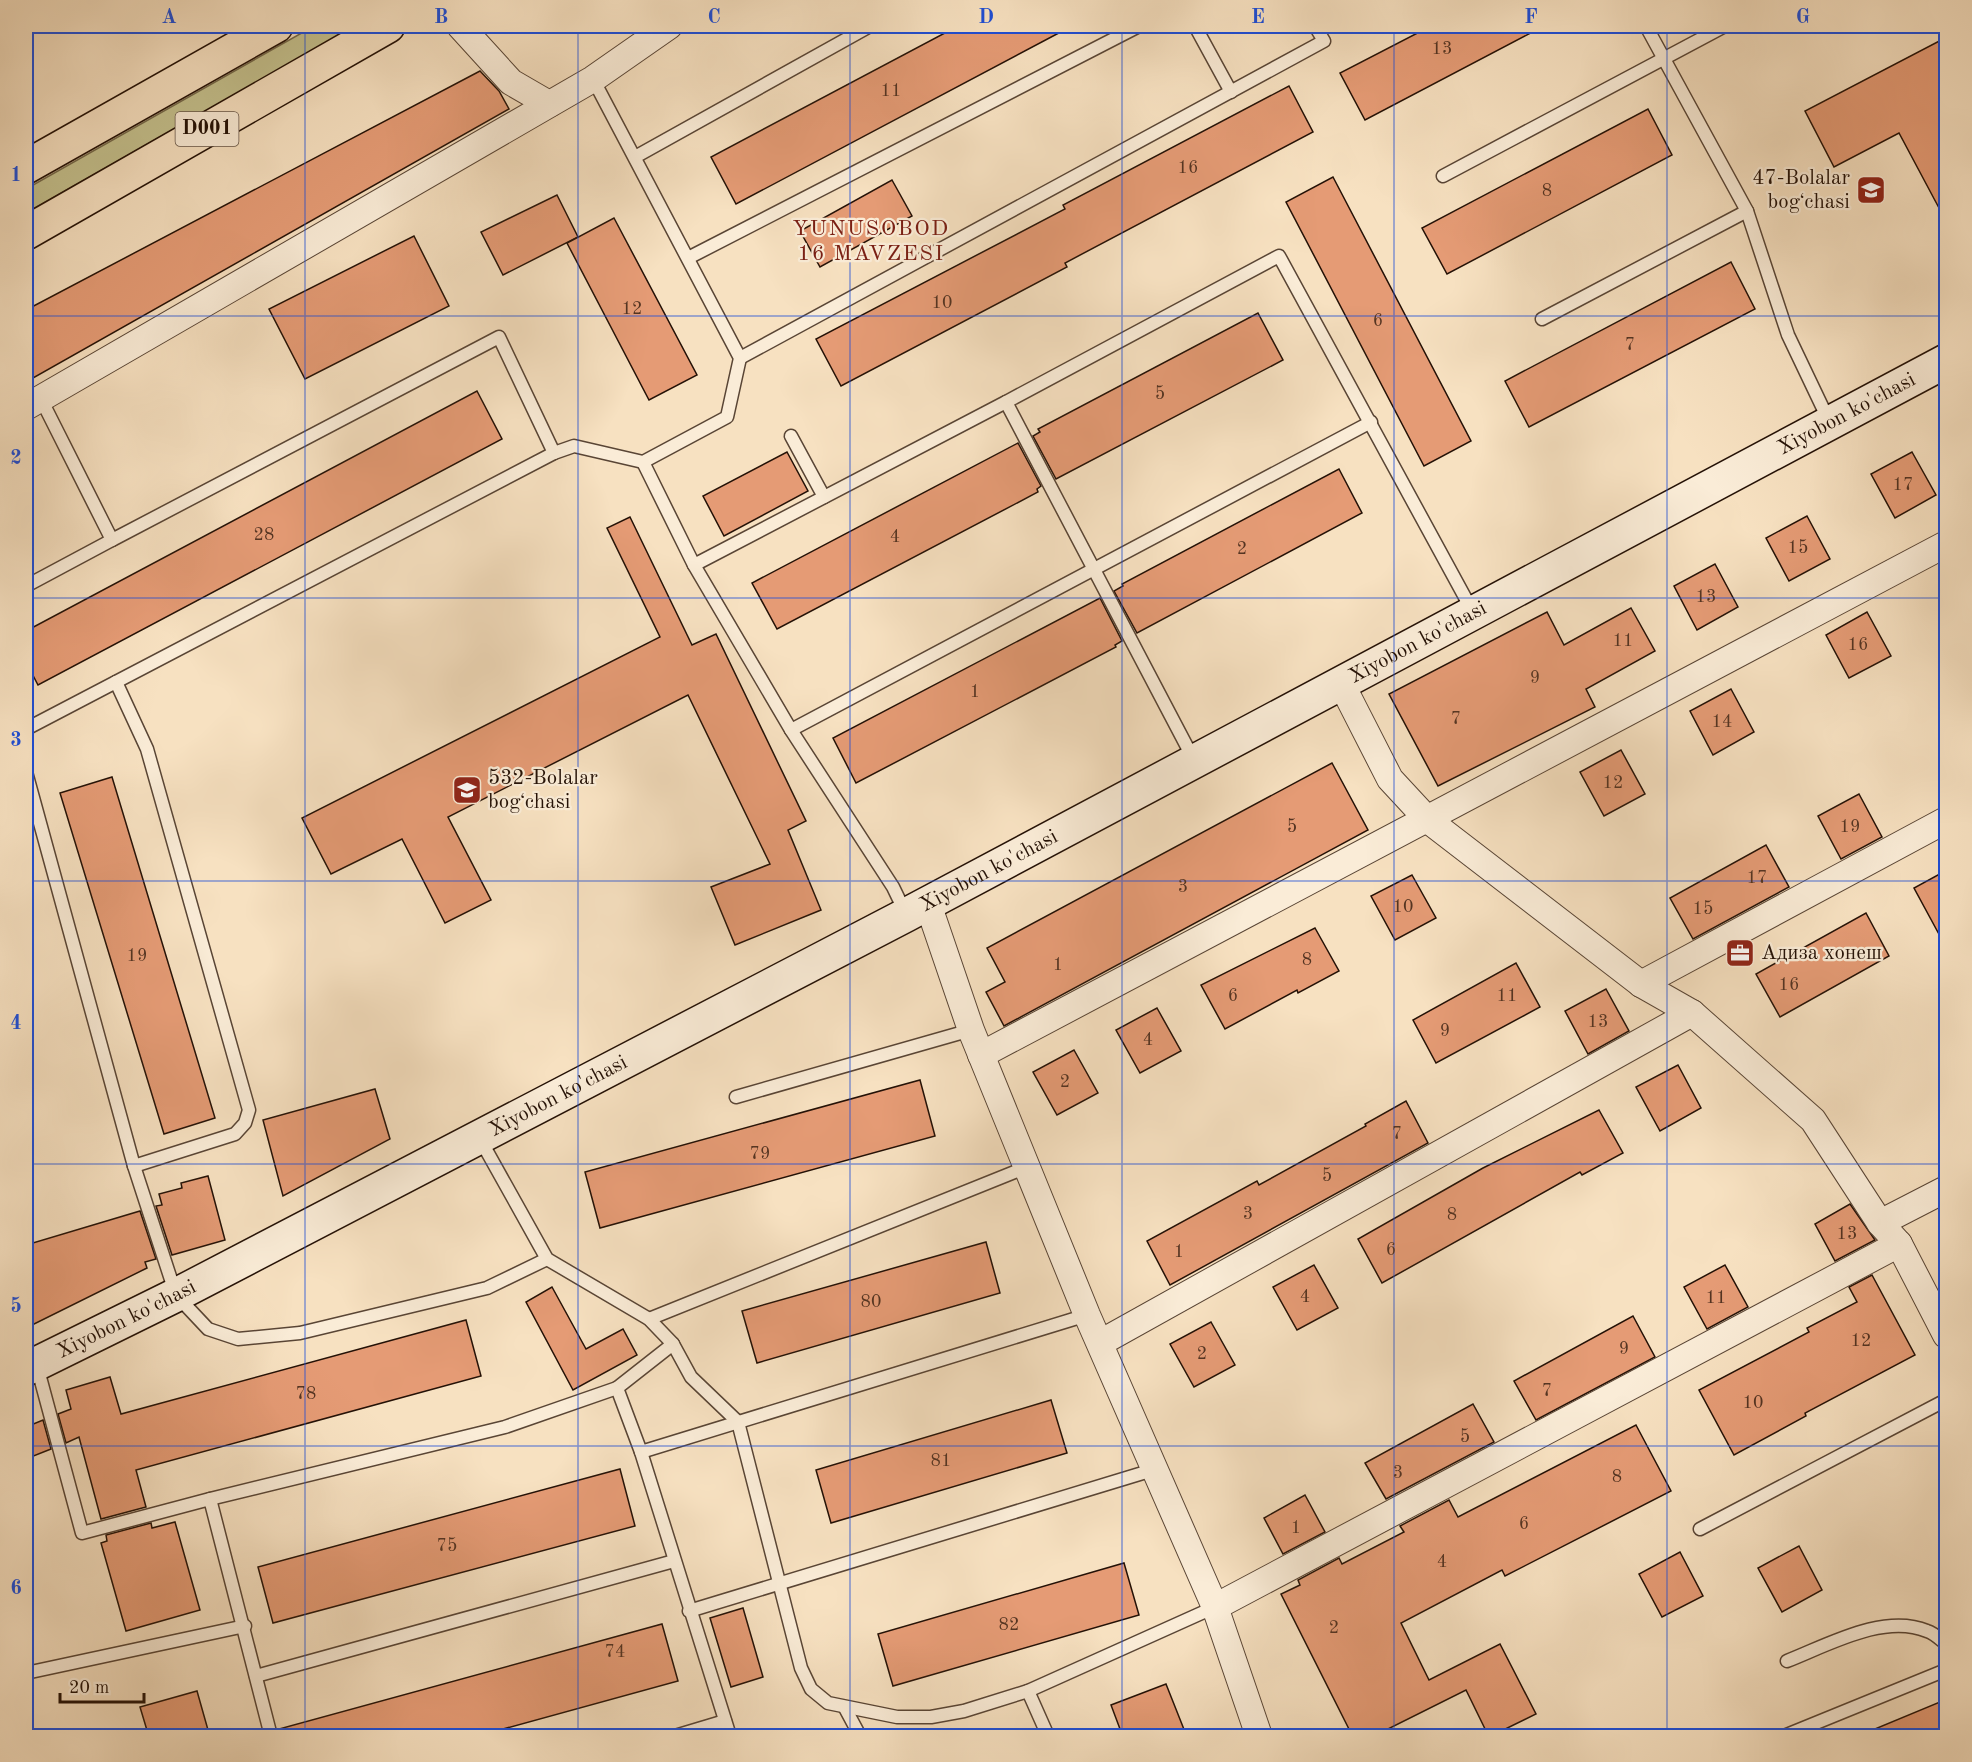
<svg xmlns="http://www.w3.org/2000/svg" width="1972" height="1762" font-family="'Old Standard TT',serif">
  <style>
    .green { fill: #c4c18e; stroke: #74694a; stroke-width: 1.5 }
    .building { fill: #e59b75; stroke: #241106; stroke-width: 1.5 }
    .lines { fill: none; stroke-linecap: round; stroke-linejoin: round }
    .lane-casing { stroke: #594535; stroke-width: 15 }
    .street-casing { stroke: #594535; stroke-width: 28 }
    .secondary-casing { stroke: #241106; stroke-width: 36 }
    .highway-casing { stroke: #241106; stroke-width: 36 }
    .lane { stroke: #faecd7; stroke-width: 12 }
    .street { stroke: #faecd7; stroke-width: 26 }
    .secondary { stroke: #faecd7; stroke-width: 33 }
    .highway { stroke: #f7e1c1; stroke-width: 33 }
    .grid { fill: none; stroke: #1d4ed8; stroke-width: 1.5; stroke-opacity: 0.55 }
    .labels { text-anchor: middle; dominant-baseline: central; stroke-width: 4.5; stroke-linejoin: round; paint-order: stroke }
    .number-label { font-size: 18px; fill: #543422 }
    .shield { fill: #faecd7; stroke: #645345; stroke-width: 1.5 }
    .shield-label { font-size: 20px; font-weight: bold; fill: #241106 }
    .poi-label { font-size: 21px; fill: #241106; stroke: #faecd7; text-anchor: start }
    .street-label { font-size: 21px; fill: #241106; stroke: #faecd7 }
    .neighbourhood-label { font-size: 22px; letter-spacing: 1.5px; fill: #7a1f14; stroke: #faecd7 }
    .neatline { fill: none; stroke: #1d4ed8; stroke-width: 2 }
    .grid-label { font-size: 20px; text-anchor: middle; font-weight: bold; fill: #1d4ed8 }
  </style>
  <rect width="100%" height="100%" fill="#f7e1c1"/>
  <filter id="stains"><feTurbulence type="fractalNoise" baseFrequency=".00333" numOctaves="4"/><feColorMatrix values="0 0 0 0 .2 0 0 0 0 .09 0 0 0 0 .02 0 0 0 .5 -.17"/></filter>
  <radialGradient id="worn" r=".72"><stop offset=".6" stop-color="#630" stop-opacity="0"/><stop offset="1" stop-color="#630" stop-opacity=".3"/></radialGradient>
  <polygon class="green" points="314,26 356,26 26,213 26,189"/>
  <g class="building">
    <polygon points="958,26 1072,26 736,204 711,157"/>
    <polygon points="1431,26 1544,26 1365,120 1340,73"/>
    <polygon points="1947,37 1947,223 1899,133 1834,167 1805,111"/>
    <polygon points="480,71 499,91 509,109 26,382 26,310"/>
    <polygon points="1289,86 1313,132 1065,263 1067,267 841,386 816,339 1065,209 1063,205"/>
    <polygon points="1648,109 1672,155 1447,274 1422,228"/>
    <polygon points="1333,177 1471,441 1424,466 1286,202"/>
    <polygon points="892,180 912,216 820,267 800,231"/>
    <polygon points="557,195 578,237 503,275 481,232"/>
    <polygon points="614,218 697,375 649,400 567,243"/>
    <polygon points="414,236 449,306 305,379 269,309"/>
    <polygon points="1731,262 1755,309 1529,427 1505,381"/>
    <polygon points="1258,313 1283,360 1056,479 1033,436 1040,432 1038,429"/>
    <polygon points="477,391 502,439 38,685 26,662 26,631"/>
    <polygon points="1018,443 1041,486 1037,489 1038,492 777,629 752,583"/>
    <polygon points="787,452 808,491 724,536 703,496"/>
    <polygon points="1912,452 1936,495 1895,518 1871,474"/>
    <polygon points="1339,469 1362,513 1137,633 1114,591 1123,586 1122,584"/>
    <polygon points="1807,516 1830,559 1789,581 1766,538"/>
    <polygon points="630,517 692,645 716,634 806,821 788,830 821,910 735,945 711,887 770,864 688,695 448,817 491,900 445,923 402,839 331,874 302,818 660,637 607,528"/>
    <polygon points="1715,564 1738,607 1697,630 1674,586"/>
    <polygon points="1100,598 1122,641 1115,645 1116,647 856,783 833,738"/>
    <polygon points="1631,608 1655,651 1586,689 1595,707 1438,786 1389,694 1547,612 1564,645"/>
    <polygon points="1867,612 1891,656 1849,678 1826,635"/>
    <polygon points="1731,689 1754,732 1713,755 1690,711"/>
    <polygon points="1621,750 1645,794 1604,816 1580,772"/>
    <polygon points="1332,763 1368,830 1004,1026 986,992 1005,982 987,948"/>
    <polygon points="112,777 215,1118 164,1134 60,793"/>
    <polygon points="1859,794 1882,837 1841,859 1818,816"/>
    <polygon points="1766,845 1789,887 1693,939 1670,898"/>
    <polygon points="1947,870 1947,949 1914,888"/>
    <polygon points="1412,875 1436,918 1395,940 1371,896"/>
    <polygon points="1866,913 1889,956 1780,1017 1756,974"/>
    <polygon points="1315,928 1339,971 1298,993 1297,990 1225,1029 1201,985"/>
    <polygon points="1516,963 1540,1007 1436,1063 1413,1020"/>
    <polygon points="1606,989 1629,1031 1588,1054 1565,1011"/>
    <polygon points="1157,1008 1181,1051 1140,1073 1116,1030"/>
    <polygon points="1074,1050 1098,1093 1057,1115 1033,1072"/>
    <polygon points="1678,1065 1701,1108 1660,1131 1636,1087"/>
    <polygon points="920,1080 935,1136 600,1228 585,1172"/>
    <polygon points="375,1089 390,1139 283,1196 263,1120"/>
    <polygon points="1406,1101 1428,1143 1170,1285 1147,1241 1257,1181 1259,1185 1366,1126 1365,1124"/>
    <polygon points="1599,1110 1623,1153 1582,1175 1580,1172 1382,1283 1358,1239 1483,1168"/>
    <polygon points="208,1176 225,1240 172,1255 156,1206 162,1205 159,1194 182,1188 181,1183"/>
    <polygon points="1850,1204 1875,1240 1835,1261 1815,1224"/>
    <polygon points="140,1211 156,1259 145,1262 147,1268 26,1328 26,1245"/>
    <polygon points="986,1242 1000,1293 757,1363 742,1311"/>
    <polygon points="1314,1265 1338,1308 1297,1330 1273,1287"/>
    <polygon points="1725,1265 1748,1307 1707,1329 1684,1287"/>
    <polygon points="1872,1275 1915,1355 1805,1413 1806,1416 1734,1455 1699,1390 1809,1332 1807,1328 1857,1302 1849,1287"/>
    <polygon points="552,1287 586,1349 623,1329 637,1355 573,1390 526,1302"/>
    <polygon points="1633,1316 1655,1357 1536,1420 1514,1381"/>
    <polygon points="466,1320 481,1376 136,1470 146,1507 101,1519 79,1437 66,1443 58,1414 71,1409 66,1390 110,1377 121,1414"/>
    <polygon points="1211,1322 1235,1365 1194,1387 1170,1344"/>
    <polygon points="1051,1400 1067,1453 831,1523 816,1470"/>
    <polygon points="1473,1404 1494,1442 1386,1499 1365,1463"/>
    <polygon points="43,1420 51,1449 26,1459 26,1427"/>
    <polygon points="1636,1425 1671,1491 1505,1576 1502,1570 1401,1623 1429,1680 1500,1644 1536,1714 1489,1737 1466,1690 1372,1737 1353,1737 1281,1594 1300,1585 1298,1580 1339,1558 1342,1564 1404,1532 1400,1526 1449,1500 1458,1517"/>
    <polygon points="620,1469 635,1526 273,1623 258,1567"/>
    <polygon points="1305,1495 1325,1532 1283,1554 1264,1518"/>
    <polygon points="175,1522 200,1610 126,1631 101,1543 107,1541 106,1535 151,1523 152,1528"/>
    <polygon points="1799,1546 1822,1590 1782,1612 1758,1568"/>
    <polygon points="1680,1552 1703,1596 1662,1617 1639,1574"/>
    <polygon points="1124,1563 1139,1615 893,1686 878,1634"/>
    <polygon points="743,1608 763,1677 731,1687 710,1618"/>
    <polygon points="662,1624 678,1681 474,1737 280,1737 279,1729"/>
    <polygon points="1166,1684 1187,1737 1123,1737 1111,1705"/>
    <polygon points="197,1691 210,1737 149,1737 140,1707"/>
    <polygon points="1947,1699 1947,1737 1858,1737 1858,1736"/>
  </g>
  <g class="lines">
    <g class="lane-casing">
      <g id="lane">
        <polyline points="1195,26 1231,92"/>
        <polyline points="1369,26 1370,26"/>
        <polyline points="1646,26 1747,211 1788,335 1829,421"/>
        <polyline points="635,157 870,26"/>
        <polyline points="1443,176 1725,26"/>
        <polyline points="688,258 1139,26"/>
        <polyline points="1542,319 1747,211"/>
        <polyline points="740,358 1324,41 1315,26"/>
        <polyline points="41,399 112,540 499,337 554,453"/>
        <polyline points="791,436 824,497"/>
        <polyline points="643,462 694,565 791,730 893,887 906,914"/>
        <polyline points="694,565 1006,402"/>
        <polyline points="26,586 112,540"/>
        <polyline points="116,682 147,749 249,1110 245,1123 235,1134 134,1166"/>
        <polyline points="26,729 554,453 574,446 643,462 727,417 740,358 593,79"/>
        <polyline points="791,730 1371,422"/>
        <polyline points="1194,760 1006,402 1279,256 1473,612"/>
        <polyline points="26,772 134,1166 176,1295 208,1329 238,1339 300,1333 487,1288 547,1259"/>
        <polyline points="736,1097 971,1030"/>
        <polyline points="480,1139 547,1259 649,1319 673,1344 617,1388 641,1452 730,1736"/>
        <polyline points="649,1319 1027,1167"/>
        <polyline points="673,1344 691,1377 738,1422 801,1668 811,1689 828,1703 897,1717 931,1717 964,1711 1028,1691 1215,1607"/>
        <polyline points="37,1366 82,1533 210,1499 271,1736"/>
        <polyline points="641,1452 1087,1315"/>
        <polyline points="210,1499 505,1427 617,1388"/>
        <polyline points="1700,1529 1946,1400"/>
        <polyline points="689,1611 1156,1469"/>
        <path d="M1787,1661c41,-16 97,-48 140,-30 7,2 13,8 19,13"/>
        <polyline points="26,1673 245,1626"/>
        <polyline points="256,1676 674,1561"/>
        <polyline points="1028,1691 1048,1736"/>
        <polyline points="845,1708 860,1736"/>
        <polyline points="675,1736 725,1721"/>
        <polyline points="1784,1736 1946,1670"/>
      </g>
    </g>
    <g class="street-casing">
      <g id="street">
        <polyline points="460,26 511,82 549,104"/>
        <polyline points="26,407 593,79 669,26"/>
        <polyline points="1341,683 1390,779 1428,820 1641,984 1692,1013 1813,1120 1880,1223 1899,1244 1946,1335"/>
        <polyline points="928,904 971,1030 1087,1315 1215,1607 1259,1736"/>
        <polyline points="1641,984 1946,820"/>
        <polyline points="981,1055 1946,544"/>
        <polyline points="1880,1223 1946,1189"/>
        <polyline points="1100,1343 1692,1013"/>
        <polyline points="1215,1607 1899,1244"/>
      </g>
    </g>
    <g class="secondary-casing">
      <g id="secondary">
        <path id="s1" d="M26,1369l150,-74 730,-380 1040,-554"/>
      </g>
    </g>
    <g class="highway-casing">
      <g id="highway">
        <polyline points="26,167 276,26"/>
        <polyline points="26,233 388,26"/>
      </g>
    </g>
    <use href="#lane" class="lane"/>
    <use href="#street" class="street"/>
    <use href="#secondary" class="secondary"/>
    <use href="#highway" class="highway"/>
  </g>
  <path class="grid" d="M305,26v1710M578,26v1710M850,26v1710M1122,26v1710M1394,26v1710M1667,26v1710M26,316h1920M26,598h1920M26,881h1920M26,1164h1920M26,1446h1920"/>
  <defs>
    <g id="school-square" transform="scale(1.5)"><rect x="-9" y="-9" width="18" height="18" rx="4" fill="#8f2418" stroke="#faecd7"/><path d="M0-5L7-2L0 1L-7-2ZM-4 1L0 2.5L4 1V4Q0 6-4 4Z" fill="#fff"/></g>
    <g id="office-square" transform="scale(1.5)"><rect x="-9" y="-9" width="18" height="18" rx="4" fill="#8f2418" stroke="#faecd7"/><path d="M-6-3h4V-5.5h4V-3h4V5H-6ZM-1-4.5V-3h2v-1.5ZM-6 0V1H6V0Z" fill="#fff"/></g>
  </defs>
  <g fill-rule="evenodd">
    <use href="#school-square" x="1871" y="190"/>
    <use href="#school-square" x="467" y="790"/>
    <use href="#office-square" x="1740" y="953"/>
  </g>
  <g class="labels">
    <g class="number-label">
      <text x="1442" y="49">13</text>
      <text x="891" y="91">11</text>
      <text x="1188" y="168">16</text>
      <text x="1547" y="191">8</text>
      <text x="942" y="303">10</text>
      <text x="632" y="309">12</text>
      <text x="1378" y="321">6</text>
      <text x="1630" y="345">7</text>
      <text x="1160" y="394">5</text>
      <text x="1903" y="485">17</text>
      <text x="264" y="535">28</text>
      <text x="895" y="537">4</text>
      <text x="1798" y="548">15</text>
      <text x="1242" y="549">2</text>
      <text x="1706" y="597">13</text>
      <text x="1623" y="641">11</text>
      <text x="1858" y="645">16</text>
      <text x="1535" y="678">9</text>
      <text x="975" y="692">1</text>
      <text x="1456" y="719">7</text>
      <text x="1722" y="722">14</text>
      <text x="1613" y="783">12</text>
      <text x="1292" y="827">5</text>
      <text x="1850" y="827">19</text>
      <text x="1757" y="878">17</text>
      <text x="1183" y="887">3</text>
      <text x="1403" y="907">10</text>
      <text x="1703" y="909">15</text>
      <text x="137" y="956">19</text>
      <text x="1307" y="960">8</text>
      <text x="1058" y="965">1</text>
      <text x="1789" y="985">16</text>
      <text x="1233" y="996">6</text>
      <text x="1507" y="996">11</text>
      <text x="1598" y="1022">13</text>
      <text x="1445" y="1031">9</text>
      <text x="1148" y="1040">4</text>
      <text x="1065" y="1082">2</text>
      <text x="1397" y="1134">7</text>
      <text x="760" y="1154">79</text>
      <text x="1327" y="1176">5</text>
      <text x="1248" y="1214">3</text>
      <text x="1452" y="1215">8</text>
      <text x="1847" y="1234">13</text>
      <text x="1391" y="1250">6</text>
      <text x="1179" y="1252">1</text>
      <text x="1305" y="1297">4</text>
      <text x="1716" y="1298">11</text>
      <text x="871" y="1302">80</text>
      <text x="1861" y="1341">12</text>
      <text x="1624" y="1349">9</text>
      <text x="1202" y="1354">2</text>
      <text x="1547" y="1391">7</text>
      <text x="306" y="1394">78</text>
      <text x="1753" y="1403">10</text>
      <text x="1465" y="1437">5</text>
      <text x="941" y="1461">81</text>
      <text x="1398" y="1473">3</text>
      <text x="1617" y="1477">8</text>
      <text x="1524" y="1524">6</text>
      <text x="1296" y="1528">1</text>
      <text x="447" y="1546">75</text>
      <text x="1442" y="1562">4</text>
      <text x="1009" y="1625">82</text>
      <text x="1334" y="1628">2</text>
      <text x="615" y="1652">74</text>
    </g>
    <rect class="shield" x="175.5" y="112" width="63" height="34" rx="4.5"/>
    <g class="shield-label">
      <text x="207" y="129">D001</text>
    </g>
    <g class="poi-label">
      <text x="1850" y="178" text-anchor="end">47-Bolalar<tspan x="1850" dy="24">bogʻchasi</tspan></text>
      <text x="488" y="778">532-Bolalar<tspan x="488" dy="24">bogʻchasi</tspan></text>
      <text x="1761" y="953">Адиза хонеш</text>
    </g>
    <g class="street-label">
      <text stroke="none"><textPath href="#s1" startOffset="2056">Xiyobon ko'chasi</textPath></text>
      <text stroke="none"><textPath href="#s1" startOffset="1570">Xiyobon ko'chasi</textPath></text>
      <text stroke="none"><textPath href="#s1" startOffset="1084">Xiyobon ko'chasi</textPath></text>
      <text stroke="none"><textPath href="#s1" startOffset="598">Xiyobon ko'chasi</textPath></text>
      <text stroke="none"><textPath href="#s1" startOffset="112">Xiyobon ko'chasi</textPath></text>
    </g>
    <g class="neighbourhood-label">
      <text x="871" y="229">YUNUSOBOD<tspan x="871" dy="25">16 MAVZESI</tspan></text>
    </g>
  </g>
  <rect width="1972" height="1762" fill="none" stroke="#f7e1c1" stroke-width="66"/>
  <path d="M60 1693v9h84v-9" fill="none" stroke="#241106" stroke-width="3"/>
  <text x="69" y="1693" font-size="18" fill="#241106" stroke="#faecd7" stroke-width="4.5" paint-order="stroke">20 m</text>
  <rect x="33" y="33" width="1906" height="1696" class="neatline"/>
  <g class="grid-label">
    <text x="169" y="23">A</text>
    <text x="441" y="23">B</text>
    <text x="714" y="23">C</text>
    <text x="986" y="23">D</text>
    <text x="1258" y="23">E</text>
    <text x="1531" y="23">F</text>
    <text x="1803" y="23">G</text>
    <text x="16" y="181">1</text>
    <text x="16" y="464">2</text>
    <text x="16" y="746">3</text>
    <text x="16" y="1029">4</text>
    <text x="16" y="1312">5</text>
    <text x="16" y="1594">6</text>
  </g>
  <rect width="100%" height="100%" filter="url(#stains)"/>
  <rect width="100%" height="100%" fill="url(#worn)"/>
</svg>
